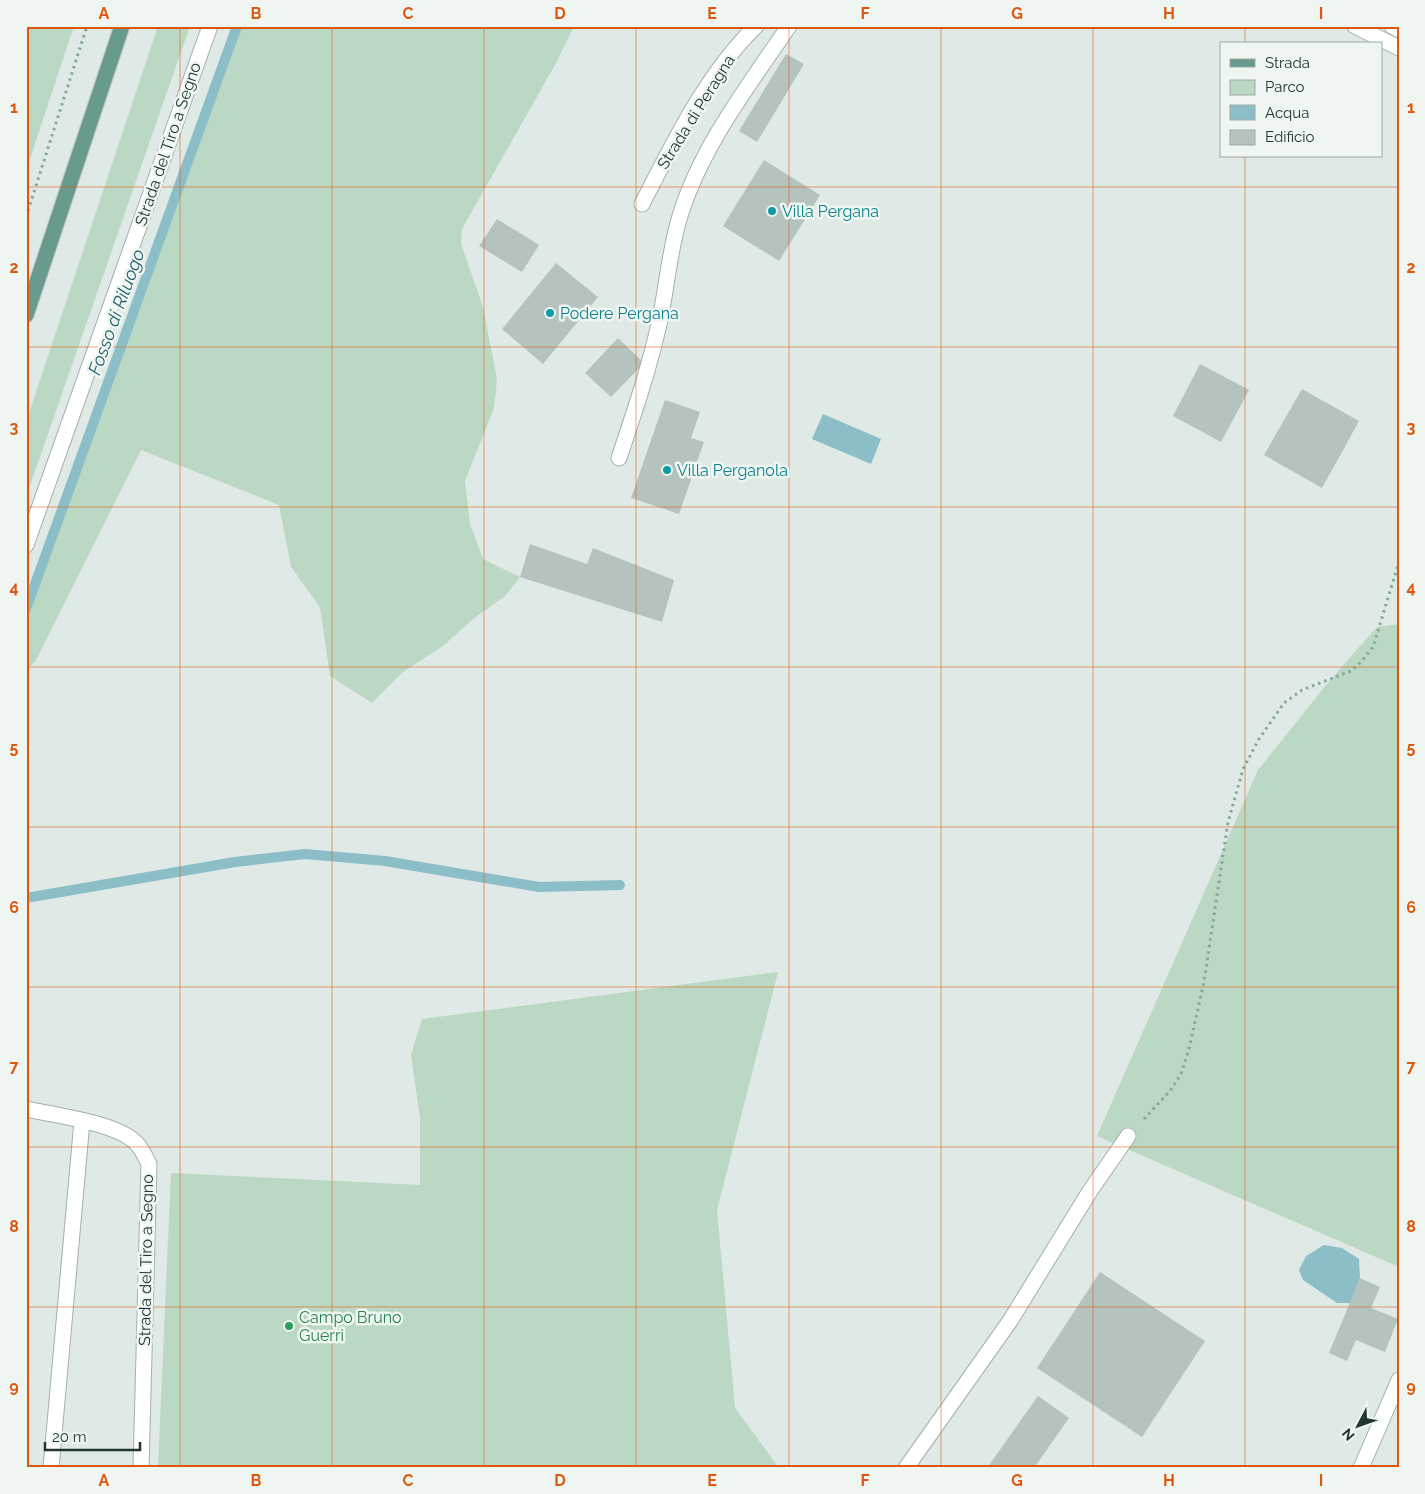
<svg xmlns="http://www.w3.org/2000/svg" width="1425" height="1494" font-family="Raleway,sans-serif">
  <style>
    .green { fill: #bad8c3 }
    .water { fill: #8cbec8 }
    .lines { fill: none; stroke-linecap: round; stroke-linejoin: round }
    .stream { stroke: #8cbec8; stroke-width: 10 }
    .building { fill: #b5c3be }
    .service-casing { stroke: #a3b0ac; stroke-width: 17 }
    .minor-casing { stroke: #a3b0ac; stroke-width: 17 }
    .secondary-casing { stroke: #a0b3ac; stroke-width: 17 }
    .primary-casing { stroke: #bdc3c2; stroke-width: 17 }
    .path { stroke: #83a99e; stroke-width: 3; stroke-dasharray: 2.5 4; stroke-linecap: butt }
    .service { stroke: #fff; stroke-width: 15 }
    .minor { stroke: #fff; stroke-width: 15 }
    .secondary { stroke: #fff; stroke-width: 15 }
    .primary { stroke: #689a8e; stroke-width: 15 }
    .grid { fill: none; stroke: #de570e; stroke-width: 1; stroke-opacity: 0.55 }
    .culture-dot { fill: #0f9aa8; stroke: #eff6f2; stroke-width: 2 }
    .leisure-dot { fill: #2e9e5b; stroke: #eff6f2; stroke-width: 2 }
    .labels { text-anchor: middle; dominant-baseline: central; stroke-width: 5; stroke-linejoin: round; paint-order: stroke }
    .street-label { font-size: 16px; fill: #223732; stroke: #eff6f2 }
    .culture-label { font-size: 16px; fill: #0d838f; stroke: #eff6f2; text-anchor: start }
    .leisure-label { font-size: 16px; fill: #27864d; stroke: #eff6f2; text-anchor: start }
    .water-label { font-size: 18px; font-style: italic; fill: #235e6c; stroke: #eff6f2 }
    .neatline { fill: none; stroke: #de570e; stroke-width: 2 }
    .grid-label { font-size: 16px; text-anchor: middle; font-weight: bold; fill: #de570e }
  </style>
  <rect width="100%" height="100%" fill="#dfe9e5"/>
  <g class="green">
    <polygon points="26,26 74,26 26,171"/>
    <polygon points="158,26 190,26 26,497 26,422"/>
    <polygon points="238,26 574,26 556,63 462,229 461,244 483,307 497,379 494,408 465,481 470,524 483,559 520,577 505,596 473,619 443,646 403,672 372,703 330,676 320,607 291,567 279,505 141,450 35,662 26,669 26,612"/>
    <polygon points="1399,624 1399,1267 1097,1136 1258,770 1331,679 1377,627"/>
    <polygon points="778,972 717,1210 735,1408 779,1468 158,1468 171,1173 420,1185 420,1118 411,1055 422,1019"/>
  </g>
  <g class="water">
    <polygon points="823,414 881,439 871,464 812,439"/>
    <polygon points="1324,1245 1342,1248 1359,1259 1360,1278 1350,1303 1337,1303 1303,1280 1299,1270 1306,1256"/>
  </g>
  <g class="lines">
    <g class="stream">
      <polyline points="26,609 237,26"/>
      <polyline points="26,898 235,862 305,854 385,861 539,887 620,885"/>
    </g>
  </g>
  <g class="building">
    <polygon points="786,54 804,64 757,142 739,131"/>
    <polygon points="764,160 820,195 779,261 723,226"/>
    <polygon points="497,219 539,245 522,272 479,246"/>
    <polygon points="556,263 598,297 543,364 502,329"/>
    <polygon points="618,338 644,363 611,397 585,373"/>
    <polygon points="1200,364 1249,390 1221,442 1173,416"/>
    <polygon points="1302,389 1359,421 1322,488 1264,455"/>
    <polygon points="665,400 700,412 691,438 704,442 679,514 631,498"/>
    <polygon points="530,544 587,564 593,548 674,580 662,622 520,577"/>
    <polygon points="1100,1272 1205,1341 1142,1437 1037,1368"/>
    <polygon points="1360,1278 1380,1287 1371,1308 1398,1319 1385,1352 1356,1340 1347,1361 1329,1353"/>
    <polygon points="1038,1396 1069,1418 1034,1468 987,1468"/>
  </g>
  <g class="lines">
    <g class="service-casing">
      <g id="service">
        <polyline points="1392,26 1399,30"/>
        <path d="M619,458c15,-45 30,-89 40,-134 8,-36 10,-73 21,-108 21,-69 69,-131 109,-190"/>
        <polyline points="51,1468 82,1121"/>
        <polyline points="906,1468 1010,1321 1090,1191 1128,1136"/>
      </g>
    </g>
    <g class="minor-casing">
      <g id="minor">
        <polyline points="1355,26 1399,48"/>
        <path d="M642,204c32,-62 64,-129 114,-178"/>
        <polyline points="26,545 210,26"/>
        <path d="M26,1109c28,6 93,14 111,35 5,5 9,14 12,20l-8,304"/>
      </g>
    </g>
    <g class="secondary-casing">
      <polyline id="secondary" points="1361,1468 1399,1380"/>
    </g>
    <g class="primary-casing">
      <polyline id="primary" points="26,315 122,26"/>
    </g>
    <g class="path">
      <polyline points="26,217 87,26"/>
      <polyline points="1144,1119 1170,1091 1181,1074 1189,1049 1204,982 1228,822 1243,769 1259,739 1284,703 1302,690 1351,671 1361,662 1373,647 1399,562"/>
    </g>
    <use href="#service" class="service"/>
    <use href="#minor" class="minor"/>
    <use href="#secondary" class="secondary"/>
    <use href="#primary" class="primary"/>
  </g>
  <path class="grid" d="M180,26v1442M332,26v1442M484,26v1442M636,26v1442M789,26v1442M941,26v1442M1093,26v1442M1245,26v18M1245,156v1312M26,187h1373M26,347h1373M26,507h1373M26,667h1373M26,827h1373M26,987h1373M26,1147h1373M26,1307h1373"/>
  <g class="culture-dot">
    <circle cx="772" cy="211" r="5"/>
    <circle cx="550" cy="313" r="5"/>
    <circle cx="667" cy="470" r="5"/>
  </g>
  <circle class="leisure-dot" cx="289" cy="1326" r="5"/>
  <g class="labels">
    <g class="street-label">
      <text transform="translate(696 112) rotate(-58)">Strada di Peragna</text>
      <text transform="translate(168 144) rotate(-71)">Strada del Tiro a Segno</text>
      <text transform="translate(146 1260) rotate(-89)">Strada del Tiro a Segno</text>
    </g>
    <g class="culture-label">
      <text x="782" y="211">Villa Pergana</text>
      <text x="560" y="313">Podere Pergana</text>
      <text x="677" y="470">Villa Perganola</text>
    </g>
    <g class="leisure-label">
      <text x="299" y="1317">Campo Bruno<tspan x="299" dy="18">Guerri</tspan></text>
    </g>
    <g class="water-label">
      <text transform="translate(116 312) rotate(-70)">Fosso di Riluogo</text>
    </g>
  </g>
  <rect width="1425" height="1494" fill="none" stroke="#eff6f2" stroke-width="55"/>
  <rect x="1220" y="42" width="162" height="115" fill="#eff6f2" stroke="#9daaa5"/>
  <rect x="1230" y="59" width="25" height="8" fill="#689a8e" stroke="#9daaa5"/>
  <text x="1265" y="68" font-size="15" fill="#223732">Strada</text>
  <rect x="1230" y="80" width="25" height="15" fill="#bad8c3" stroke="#9daaa5"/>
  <text x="1265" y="92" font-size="15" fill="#223732">Parco</text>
  <rect x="1230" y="105" width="25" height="15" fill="#8cbec8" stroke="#9daaa5"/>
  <text x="1265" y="118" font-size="15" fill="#223732">Acqua</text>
  <rect x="1230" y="130" width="25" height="15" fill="#b5c3be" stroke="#9daaa5"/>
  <text x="1265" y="142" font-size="15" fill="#223732">Edificio</text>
  <g transform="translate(1358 1426) rotate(229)" stroke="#eff6f2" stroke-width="4" paint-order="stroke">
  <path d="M0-4L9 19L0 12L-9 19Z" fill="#223732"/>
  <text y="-8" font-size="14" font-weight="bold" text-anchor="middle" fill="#223732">N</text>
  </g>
  <path d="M45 1442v8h95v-8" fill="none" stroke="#223732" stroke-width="2.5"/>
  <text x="52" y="1442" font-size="15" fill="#223732" stroke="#eff6f2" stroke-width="4" paint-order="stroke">20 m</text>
  <rect x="28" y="28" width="1370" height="1438" class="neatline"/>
  <g class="grid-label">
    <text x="104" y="19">A</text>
    <text x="256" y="19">B</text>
    <text x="408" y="19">C</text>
    <text x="560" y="19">D</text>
    <text x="712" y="19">E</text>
    <text x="865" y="19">F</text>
    <text x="1017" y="19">G</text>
    <text x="1169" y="19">H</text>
    <text x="1321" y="19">I</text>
    <text x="14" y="113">1</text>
    <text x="1411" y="113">1</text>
    <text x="14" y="273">2</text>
    <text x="1411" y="273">2</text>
    <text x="14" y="433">3</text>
    <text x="1411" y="433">3</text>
    <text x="14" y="593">4</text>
    <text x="1411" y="593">4</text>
    <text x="14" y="753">5</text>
    <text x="1411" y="753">5</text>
    <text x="14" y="913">6</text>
    <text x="1411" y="913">6</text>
    <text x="14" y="1072">7</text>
    <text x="1411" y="1072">7</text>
    <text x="14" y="1232">8</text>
    <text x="1411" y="1232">8</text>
    <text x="14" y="1392">9</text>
    <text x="1411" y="1392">9</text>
    <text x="104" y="1486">A</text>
    <text x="256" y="1486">B</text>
    <text x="408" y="1486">C</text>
    <text x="560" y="1486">D</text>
    <text x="712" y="1486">E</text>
    <text x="865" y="1486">F</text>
    <text x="1017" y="1486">G</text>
    <text x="1169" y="1486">H</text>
    <text x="1321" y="1486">I</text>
  </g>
</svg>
